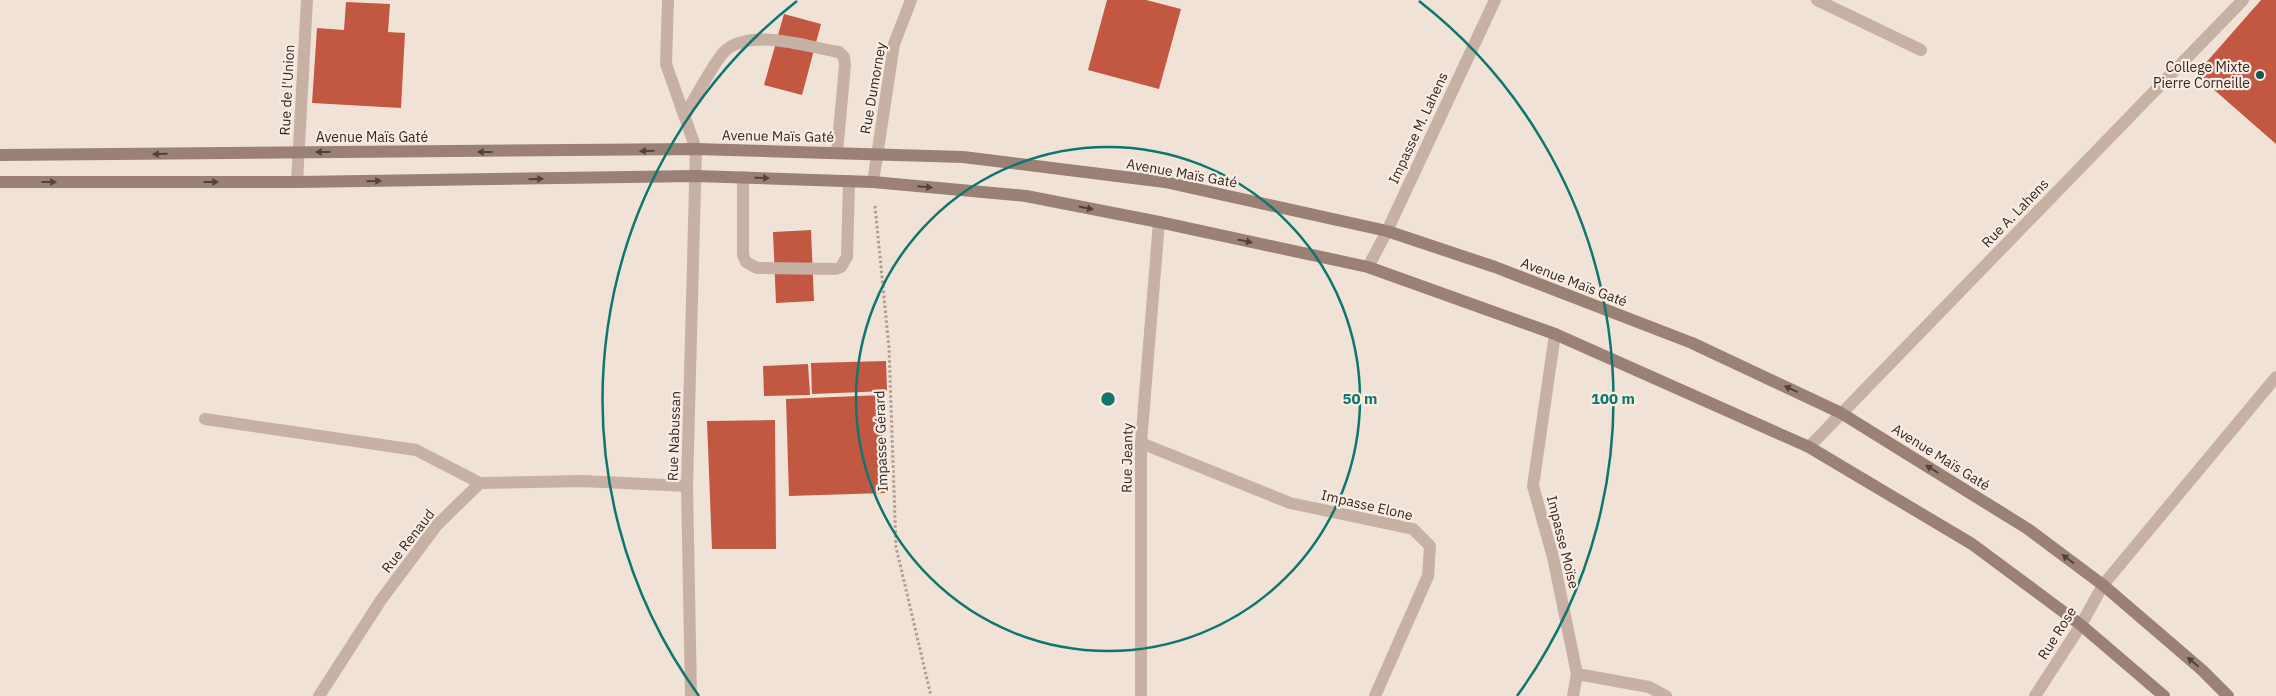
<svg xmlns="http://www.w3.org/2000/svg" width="2276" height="696" font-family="'IBM Plex Sans',sans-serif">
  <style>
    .building { fill: #c25842 }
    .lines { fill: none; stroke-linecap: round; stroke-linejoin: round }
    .path { stroke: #b29b8e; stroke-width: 3; stroke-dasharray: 2.5 2.5; stroke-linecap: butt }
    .service { stroke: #c7b1a4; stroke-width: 12 }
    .minor { stroke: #c7b1a4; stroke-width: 12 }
    .secondary { stroke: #9a8075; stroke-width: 12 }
    .oneway { fill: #51423d }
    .ring { fill: none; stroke: #0f766e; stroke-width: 2.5 }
    .poi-dot { fill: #1c5252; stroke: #f8ece3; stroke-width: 2 }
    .labels { text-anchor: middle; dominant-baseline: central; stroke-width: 4.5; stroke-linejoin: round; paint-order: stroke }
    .poi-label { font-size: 14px; fill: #322825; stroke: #f8ece3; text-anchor: end }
    .street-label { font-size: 14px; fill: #322825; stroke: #f8ece3 }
    .centre { fill: #0f766e; stroke: #f8ece3; stroke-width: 2.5 }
    .ring-label { font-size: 15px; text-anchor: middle; font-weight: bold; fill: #0f766e; stroke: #f8ece3; stroke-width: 4.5; stroke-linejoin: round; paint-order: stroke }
  </style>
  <rect width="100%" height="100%" fill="#f0e2d7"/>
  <g class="building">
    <polygon points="1107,0 1146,0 1181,9 1159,89 1088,70"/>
    <polygon points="2261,0 2276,0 2276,144 2196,74"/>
    <polygon points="346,2 390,4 388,32 405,33 401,108 312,103 317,28 344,30"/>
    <polygon points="784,14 821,24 802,95 764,85"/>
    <polygon points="811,230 814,301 776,303 773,232"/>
    <polygon points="886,361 887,391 812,394 811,363"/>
    <polygon points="808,364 810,395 764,396 763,366"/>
    <polygon points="882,395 885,493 789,496 786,399"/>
    <polygon points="775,420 776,549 712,549 707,421"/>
  </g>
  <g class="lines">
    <polyline class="path" points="875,206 889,348 896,547 931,696"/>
    <g class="service">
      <path d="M685,115c8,-13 31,-57 41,-65 27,-22 82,-3 113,2l5,5 1,8 -8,88"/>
      <polyline points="743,177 743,255 746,262 757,268 836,269 841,267 847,257 849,181"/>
      <polyline points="205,419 416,450 480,483"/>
      <polyline points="1141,443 1290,503 1413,529 1430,546 1428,576 1375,696"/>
      <polyline points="2103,585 2276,377"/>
      <polyline points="1577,674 1649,687 1666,696"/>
    </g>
    <g class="minor">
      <polyline points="668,0 666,64 696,149 687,486 691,696"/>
      <polyline points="1817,0 1921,50"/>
      <polyline points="297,182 307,0"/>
      <polyline points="873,182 894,44 911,0"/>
      <polyline points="1368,267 1387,231 1495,0"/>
      <polyline points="1555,334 1533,486 1553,557 1577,674 1573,696"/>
      <polyline points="1809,447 2243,0"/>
      <polyline points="319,696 381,600 437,525 480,483 582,481 687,486"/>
      <polyline points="1141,696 1141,443 1159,222"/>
      <polyline points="2035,696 2081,625 2103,585"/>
    </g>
    <g class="secondary">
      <polyline points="0,155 696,149 963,157 1165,182 1387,231 1495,267 1692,343 1841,413 2028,529 2103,585 2202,670 2228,696"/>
      <polyline points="0,182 297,182 696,176 873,182 1026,196 1159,222 1368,267 1555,334 1809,447 1972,544 2081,625 2164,696"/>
    </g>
  </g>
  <defs><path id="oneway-solid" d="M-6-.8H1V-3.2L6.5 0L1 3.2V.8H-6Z" transform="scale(1.25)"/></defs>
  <g class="oneway">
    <use href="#oneway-solid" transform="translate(647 151) rotate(179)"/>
    <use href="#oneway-solid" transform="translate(323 152) rotate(180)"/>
    <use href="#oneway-solid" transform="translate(485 152) rotate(180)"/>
    <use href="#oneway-solid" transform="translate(160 154) rotate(179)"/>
    <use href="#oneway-solid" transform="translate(762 178) rotate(2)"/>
    <use href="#oneway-solid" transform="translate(536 179) rotate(-1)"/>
    <use href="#oneway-solid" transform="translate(374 181) rotate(-1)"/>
    <use href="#oneway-solid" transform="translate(49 182)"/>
    <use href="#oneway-solid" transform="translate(211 182)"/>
    <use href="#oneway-solid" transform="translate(925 187) rotate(5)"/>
    <use href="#oneway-solid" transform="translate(1086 208) rotate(11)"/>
    <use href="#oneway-solid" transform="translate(1245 241) rotate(12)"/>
    <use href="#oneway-solid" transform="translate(1791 389) rotate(-155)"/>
    <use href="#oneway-solid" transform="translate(1932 469) rotate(-148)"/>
    <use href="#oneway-solid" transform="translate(2068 559) rotate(-143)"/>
    <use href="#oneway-solid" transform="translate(2193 662) rotate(-140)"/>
  </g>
  <g class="ring">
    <circle cx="1108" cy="399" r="252"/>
    <path d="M699 696A505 505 0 0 1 797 1M1419 1A505 505 0 0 1 1517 696"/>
  </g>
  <circle class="poi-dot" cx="2260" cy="75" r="5"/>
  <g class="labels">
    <g class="poi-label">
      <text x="2250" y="67">College Mixte<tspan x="2250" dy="16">Pierre Corneille</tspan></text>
    </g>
    <g class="street-label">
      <text transform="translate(873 88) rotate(-80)">Rue Dumorney</text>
      <text transform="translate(287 90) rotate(-87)">Rue de l'Union</text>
      <text transform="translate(1418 128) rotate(-65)">Impasse M. Lahens</text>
      <text transform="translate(778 136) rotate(1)">Avenue Maïs Gaté</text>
      <text x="372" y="137">Avenue Maïs Gaté</text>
      <text transform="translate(1182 173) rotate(10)">Avenue Maïs Gaté</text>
      <text transform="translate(2015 213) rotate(-46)">Rue A. Lahens</text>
      <text transform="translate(1574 282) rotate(21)">Avenue Maïs Gaté</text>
      <text transform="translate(674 436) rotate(-88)">Rue Nabussan</text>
      <text transform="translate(881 441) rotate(-92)">Impasse Gérard</text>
      <text transform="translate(1941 457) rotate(32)">Avenue Maïs Gaté</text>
      <text transform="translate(1127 458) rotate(-89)">Rue Jeanty</text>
      <text transform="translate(1367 505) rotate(13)">Impasse Elone</text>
      <text transform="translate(408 541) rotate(-52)">Rue Renaud</text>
      <text transform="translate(1563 542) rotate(76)">Impasse Moïse</text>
      <text transform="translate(2057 633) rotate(-58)">Rue Rose</text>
    </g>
  </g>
  <circle cx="1108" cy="399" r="8" class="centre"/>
  <g class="ring-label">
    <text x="1360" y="404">50 m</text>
    <text x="1613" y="404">100 m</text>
  </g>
</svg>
